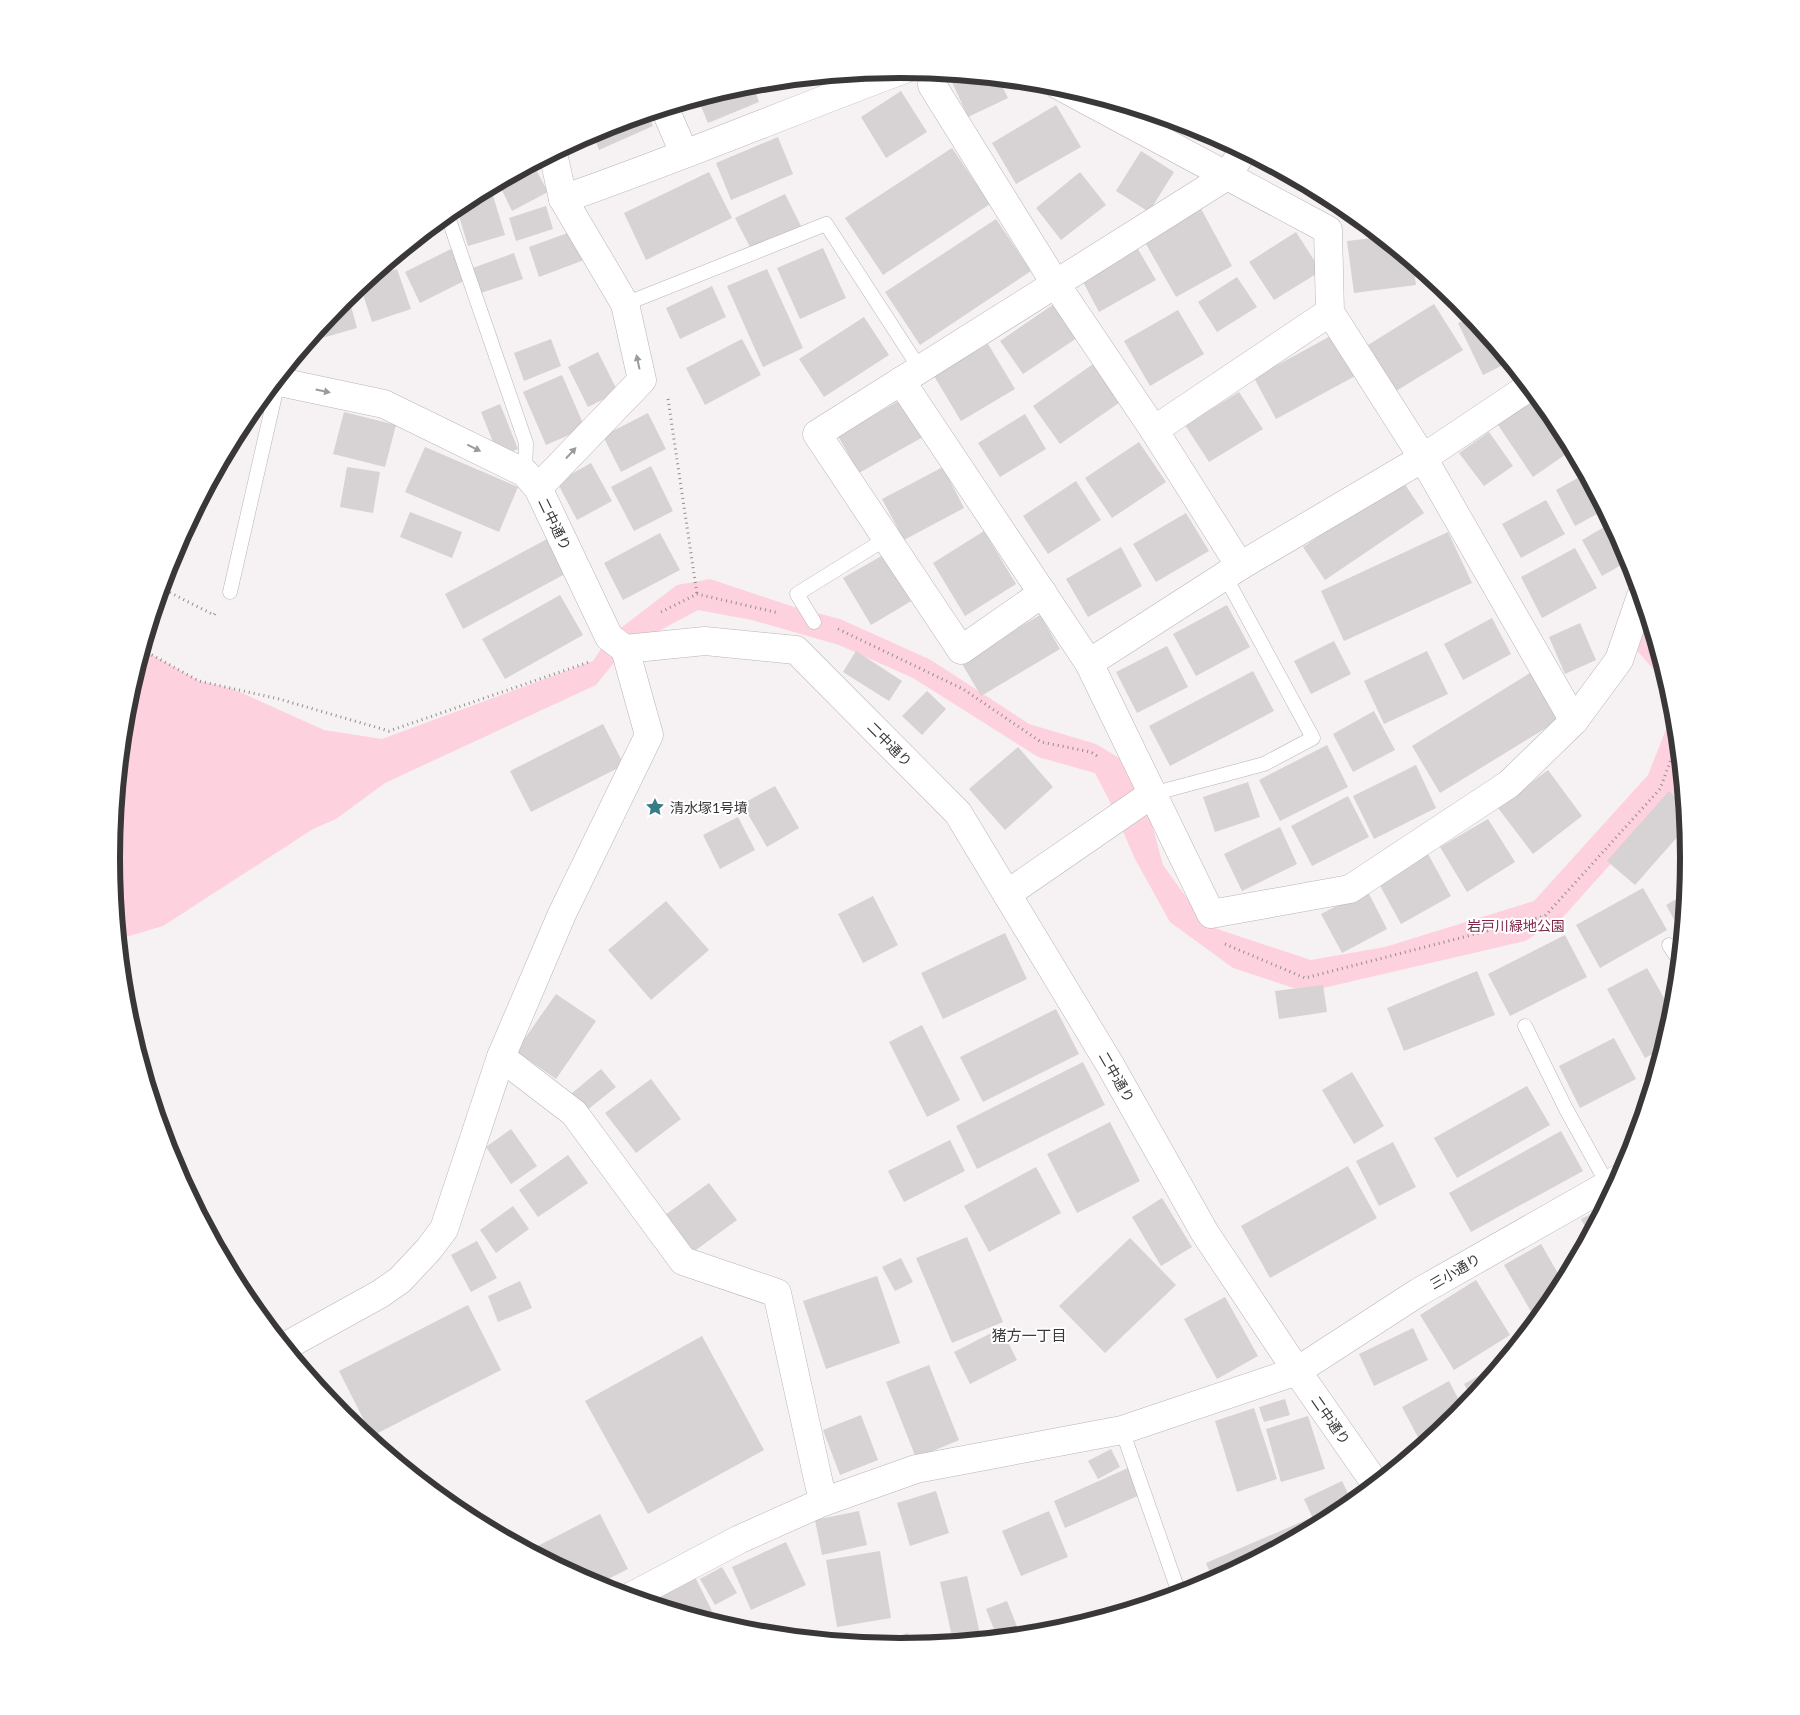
<svg xmlns="http://www.w3.org/2000/svg" width="1800" height="1715" font-family="Lato,'Noto Sans JP',sans-serif">
  <style>
    .green { fill: #fed1de }
    .building { fill: #d7d2d3 }
    .lines { fill: none; stroke-linecap: round; stroke-linejoin: round }
    .service-casing { stroke: #b9b5b6; stroke-width: 15 }
    .minor-casing { stroke: #b9b5b6; stroke-width: 29 }
    .path { stroke: #918e8f; stroke-width: 3; stroke-dasharray: 1 4; stroke-linecap: butt }
    .service { stroke: #fff; stroke-width: 14 }
    .minor { stroke: #fff; stroke-width: 28 }
    .oneway { fill: #9c9b9c }
    .labels { text-anchor: middle; dominant-baseline: central; stroke-width: 4; stroke-linejoin: round; paint-order: stroke }
    .street-label { font-size: 14px; fill: #393738; stroke: #fff }
    .poi-label { font-size: 14px; fill: #393738; stroke: #fff; text-anchor: start }
    .park-label { font-size: 14px; fill: #7f274a; stroke: #fff }
    .neighbourhood-label { font-size: 15px; fill: #393738; stroke: #fff }
    .rim { fill: none; stroke: #393738; stroke-width: 6 }
  </style>
  <rect width="100%" height="100%" fill="#f6f1f2"/>
  <g class="green">
    <polygon points="710,579 794,607 840,619 931,660 1029,724 1096,744 1119,758 1151,821 1163,865 1194,908 1217,929 1311,960 1385,947 1534,901 1648,775 1674,709 1681,780 1678,789 1563,917 1525,941 1306,992 1233,968 1170,922 1135,859 1109,800 1095,773 1038,757 913,678 839,645 752,620 698,610 625,649 596,685 385,783 336,819 313,829 163,926 119,939 111,857 126,703 143,650 199,681 233,689 324,730 382,739 593,661 609,637 677,585"/>
    <polygon points="1641,596 1668,686 1626,638"/>
  </g>
  <g class="building">
    <polygon points="962,75 998,78 1008,98 968,117 951,80"/>
    <polygon points="752,83 759,102 708,123 698,99"/>
    <polygon points="901,91 927,132 886,158 861,117"/>
    <polygon points="1056,105 1081,147 1016,184 992,143"/>
    <polygon points="648,114 653,126 599,150 592,132 598,129"/>
    <polygon points="1185,124 1202,129 1233,146 1228,154 1182,130"/>
    <polygon points="778,137 793,174 731,200 716,163"/>
    <polygon points="952,148 990,204 883,275 845,218"/>
    <polygon points="1141,151 1174,172 1149,212 1116,191"/>
    <polygon points="533,164 548,192 512,211 498,182"/>
    <polygon points="709,172 732,218 646,260 624,213"/>
    <polygon points="1080,172 1106,205 1061,240 1036,208"/>
    <polygon points="490,186 505,235 468,246 456,206"/>
    <polygon points="785,194 801,226 752,251 735,218"/>
    <polygon points="1199,205 1232,266 1176,297 1142,237"/>
    <polygon points="546,206 553,229 516,241 509,218"/>
    <polygon points="996,219 1031,271 920,345 885,292"/>
    <polygon points="573,231 584,260 539,277 529,247"/>
    <polygon points="1296,232 1321,271 1274,300 1249,262"/>
    <polygon points="1381,237 1413,263 1416,285 1354,293 1347,241"/>
    <polygon points="823,248 846,298 800,319 777,268"/>
    <polygon points="451,249 466,280 420,303 405,272"/>
    <polygon points="1138,249 1156,280 1099,312 1082,280"/>
    <polygon points="514,253 523,279 478,294 470,269"/>
    <polygon points="397,269 411,309 372,322 360,285 368,278"/>
    <polygon points="767,269 803,348 763,367 727,286"/>
    <polygon points="1237,277 1257,307 1217,332 1198,302"/>
    <polygon points="712,286 726,317 680,339 666,308"/>
    <polygon points="348,295 357,328 308,342 342,300"/>
    <polygon points="1054,304 1077,338 1023,374 1000,341"/>
    <polygon points="1434,304 1463,350 1396,391 1368,345"/>
    <polygon points="1178,310 1204,354 1150,386 1124,341"/>
    <polygon points="864,317 889,355 824,397 799,359"/>
    <polygon points="1472,317 1509,362 1483,375 1458,323"/>
    <polygon points="1334,334 1357,375 1276,419 1254,378"/>
    <polygon points="551,339 561,366 524,381 514,353"/>
    <polygon points="742,339 761,375 705,405 686,368"/>
    <polygon points="988,344 1015,389 961,421 934,376"/>
    <polygon points="598,352 618,392 588,407 568,367"/>
    <polygon points="1096,362 1123,400 1060,444 1033,406"/>
    <polygon points="562,375 585,428 546,445 523,392"/>
    <polygon points="1239,392 1263,429 1209,462 1185,425"/>
    <polygon points="1538,398 1572,450 1533,477 1498,425"/>
    <polygon points="902,399 923,437 859,473 838,436"/>
    <polygon points="500,404 518,449 499,457 481,412"/>
    <polygon points="344,412 396,425 385,467 333,454"/>
    <polygon points="648,413 666,449 621,472 603,436"/>
    <polygon points="1025,414 1046,449 1000,477 978,443"/>
    <polygon points="1489,432 1513,466 1484,486 1459,453"/>
    <polygon points="1139,442 1166,482 1112,518 1085,478"/>
    <polygon points="425,447 518,487 499,532 405,492"/>
    <polygon points="591,463 612,501 577,520 557,482"/>
    <polygon points="651,466 673,511 634,531 611,487"/>
    <polygon points="347,467 380,472 373,513 340,507"/>
    <polygon points="943,467 964,508 904,540 882,499"/>
    <polygon points="1585,474 1604,510 1575,526 1556,490"/>
    <polygon points="1402,480 1424,513 1325,580 1303,547"/>
    <polygon points="1076,481 1101,520 1048,554 1023,516"/>
    <polygon points="1546,500 1565,534 1521,558 1502,524"/>
    <polygon points="410,512 462,532 452,558 400,537"/>
    <polygon points="1186,513 1209,551 1156,582 1133,544"/>
    <polygon points="1611,523 1630,560 1602,576 1582,540"/>
    <polygon points="984,531 1016,584 965,616 933,563"/>
    <polygon points="1448,532 1472,583 1344,641 1321,591"/>
    <polygon points="660,533 680,570 623,600 604,563"/>
    <polygon points="547,539 565,574 463,629 445,594"/>
    <polygon points="1121,547 1142,586 1088,617 1066,579"/>
    <polygon points="1575,548 1597,588 1542,618 1521,577"/>
    <polygon points="885,554 913,600 871,625 843,578"/>
    <polygon points="560,595 583,635 505,679 482,639"/>
    <polygon points="1227,605 1250,647 1196,676 1173,634"/>
    <polygon points="1040,615 1060,649 981,696 961,662"/>
    <polygon points="1492,618 1511,654 1463,680 1444,644"/>
    <polygon points="1580,623 1596,660 1565,674 1549,637"/>
    <polygon points="1334,641 1351,674 1311,694 1294,661"/>
    <polygon points="1167,646 1188,687 1137,713 1116,672"/>
    <polygon points="856,651 902,681 889,701 843,672"/>
    <polygon points="1427,651 1448,694 1384,724 1364,681"/>
    <polygon points="1253,671 1274,711 1170,766 1149,726"/>
    <polygon points="1530,673 1559,720 1440,793 1412,746"/>
    <polygon points="927,691 946,709 922,735 902,716"/>
    <polygon points="1374,711 1395,750 1353,772 1333,734"/>
    <polygon points="603,724 624,765 531,812 510,771"/>
    <polygon points="1327,745 1348,787 1280,821 1259,780"/>
    <polygon points="1018,747 1053,787 1005,830 969,789"/>
    <polygon points="1416,765 1436,808 1374,839 1353,796"/>
    <polygon points="1548,770 1582,816 1533,854 1498,808"/>
    <polygon points="1248,782 1260,817 1215,832 1203,797"/>
    <polygon points="775,786 799,828 767,847 742,804"/>
    <polygon points="1669,791 1683,804 1686,827 1635,885 1607,861"/>
    <polygon points="1348,796 1369,837 1312,866 1291,826"/>
    <polygon points="738,817 755,850 720,869 703,835"/>
    <polygon points="1488,819 1515,862 1467,892 1440,847"/>
    <polygon points="1280,827 1297,864 1242,891 1224,854"/>
    <polygon points="1428,854 1451,896 1401,924 1378,882"/>
    <polygon points="1643,888 1667,930 1600,968 1576,925"/>
    <polygon points="1367,890 1387,929 1342,953 1321,914"/>
    <polygon points="1685,894 1681,932 1666,905"/>
    <polygon points="873,896 898,945 863,963 838,914"/>
    <polygon points="666,901 709,950 651,1000 608,950"/>
    <polygon points="1005,933 1027,979 943,1019 921,973"/>
    <polygon points="1565,935 1587,977 1510,1016 1488,974"/>
    <polygon points="1647,968 1673,1014 1662,1049 1645,1058 1607,989"/>
    <polygon points="1477,971 1495,1015 1404,1051 1387,1008"/>
    <polygon points="1323,985 1327,1012 1279,1019 1275,991"/>
    <polygon points="556,994 596,1021 556,1079 516,1051"/>
    <polygon points="1056,1009 1079,1054 983,1102 960,1057"/>
    <polygon points="922,1025 960,1100 927,1117 889,1042"/>
    <polygon points="1614,1038 1636,1079 1580,1108 1559,1066"/>
    <polygon points="1083,1062 1105,1105 977,1169 956,1126"/>
    <polygon points="601,1069 616,1087 586,1111 571,1094"/>
    <polygon points="1352,1072 1384,1126 1354,1144 1322,1090"/>
    <polygon points="651,1079 681,1119 636,1153 605,1113"/>
    <polygon points="1527,1086 1550,1125 1457,1178 1434,1138"/>
    <polygon points="1110,1122 1140,1181 1077,1213 1047,1154"/>
    <polygon points="511,1129 537,1166 511,1184 486,1147"/>
    <polygon points="1561,1131 1583,1171 1471,1232 1449,1193"/>
    <polygon points="950,1140 965,1171 904,1202 888,1171"/>
    <polygon points="1393,1142 1416,1187 1379,1206 1356,1161"/>
    <polygon points="568,1155 588,1183 538,1217 519,1190"/>
    <polygon points="1348,1166 1377,1218 1270,1278 1241,1226"/>
    <polygon points="1036,1167 1061,1213 989,1252 964,1206"/>
    <polygon points="709,1183 737,1220 689,1255 661,1218"/>
    <polygon points="1162,1198 1192,1247 1161,1266 1132,1217"/>
    <polygon points="513,1206 529,1229 496,1253 480,1230"/>
    <polygon points="1603,1208 1593,1226 1589,1234 1581,1219"/>
    <polygon points="967,1237 1003,1322 952,1343 916,1258"/>
    <polygon points="1130,1238 1176,1285 1105,1353 1059,1306"/>
    <polygon points="477,1241 497,1278 471,1292 451,1255"/>
    <polygon points="1541,1244 1563,1282 1556,1296 1536,1320 1504,1265"/>
    <polygon points="901,1258 913,1282 895,1291 882,1267"/>
    <polygon points="877,1276 900,1343 826,1369 803,1301"/>
    <polygon points="1476,1280 1510,1335 1454,1370 1420,1315"/>
    <polygon points="520,1281 532,1308 498,1322 488,1296"/>
    <polygon points="1225,1297 1258,1356 1217,1379 1184,1319"/>
    <polygon points="468,1305 501,1370 372,1436 339,1371"/>
    <polygon points="1001,1328 1017,1360 970,1384 954,1352"/>
    <polygon points="1413,1328 1428,1360 1374,1386 1359,1354"/>
    <polygon points="702,1336 764,1450 648,1514 585,1401"/>
    <polygon points="1500,1364 1472,1398 1464,1384"/>
    <polygon points="929,1365 959,1440 916,1458 886,1382"/>
    <polygon points="1449,1381 1463,1408 1458,1415 1440,1430 1420,1441 1402,1407"/>
    <polygon points="1285,1399 1290,1415 1264,1422 1259,1407"/>
    <polygon points="1254,1408 1277,1479 1237,1492 1215,1421"/>
    <polygon points="861,1415 878,1460 840,1475 823,1430"/>
    <polygon points="1308,1416 1325,1469 1281,1482 1266,1429"/>
    <polygon points="1111,1449 1120,1467 1098,1479 1088,1461"/>
    <polygon points="1128,1468 1140,1495 1065,1528 1054,1501"/>
    <polygon points="1342,1481 1352,1502 1338,1513 1316,1525 1304,1499"/>
    <polygon points="936,1491 949,1533 910,1546 897,1503"/>
    <polygon points="859,1511 867,1545 822,1555 815,1520"/>
    <polygon points="1049,1511 1068,1557 1021,1576 1002,1531"/>
    <polygon points="600,1514 628,1569 596,1585 530,1550"/>
    <polygon points="1308,1519 1311,1528 1213,1580 1206,1563"/>
    <polygon points="786,1542 806,1585 751,1610 732,1567"/>
    <polygon points="880,1551 891,1618 837,1627 826,1560"/>
    <polygon points="722,1567 737,1593 715,1605 700,1579"/>
    <polygon points="967,1576 981,1638 953,1641 940,1582"/>
    <polygon points="695,1577 718,1623 662,1606 658,1597"/>
    <polygon points="1007,1601 1020,1634 997,1637 986,1609"/>
    <polygon points="908,1633 912,1645 889,1645 887,1640"/>
  </g>
  <g class="lines">
    <g class="service-casing">
      <g id="service">
        <polyline points="447,214 526,443 525,473"/>
        <polyline points="625,304 826,224 920,369"/>
        <polyline points="230,592 278,382"/>
        <polyline points="814,622 797,594 887,538"/>
        <polyline points="1152,794 1264,764 1313,738 1225,576"/>
        <polyline points="1669,945 1679,960"/>
        <polyline points="1525,1026 1566,1109 1608,1185"/>
        <polyline points="1122,1430 1179,1593"/>
      </g>
    </g>
    <g class="minor-casing">
      <g id="minor">
        <polyline points="934,72 932,85 1055,283 1154,430 1240,566"/>
        <polyline points="1058,85 1328,230 1330,312 1423,458 1574,721"/>
        <polyline points="665,109 684,153"/>
        <path d="M563,199c116,-40 228,-88 342,-130"/>
        <polyline points="275,381 384,404 525,473 538,488 609,637 625,649 705,641 796,650 958,813 1109,1063 1205,1233 1297,1371 1375,1483"/>
        <polyline points="901,381 1089,663 1211,914 1350,889 1509,784 1574,721 1619,660 1641,596"/>
        <polyline points="1154,430 1330,312"/>
        <polyline points="538,488 642,380 625,304 563,199 553,153"/>
        <polyline points="1043,593 961,650 817,434 1227,176 1243,151"/>
        <polyline points="1089,663 1240,566 1423,458 1529,387"/>
        <polyline points="1007,894 1152,794"/>
        <polyline points="501,1057 574,1113 683,1261 777,1293 823,1502"/>
        <polyline points="286,1346 380,1294 400,1280 429,1249 444,1229 501,1057 562,914 649,735 625,649"/>
        <polyline points="632,1596 740,1539 823,1502 916,1469 1122,1430 1297,1371 1419,1292 1618,1179"/>
      </g>
    </g>
    <g class="path">
      <polyline points="1441,286 1441,293 1449,293"/>
      <polyline points="668,399 697,594"/>
      <polyline points="161,588 214,615 216,612"/>
      <polyline points="661,612 697,594 779,613"/>
      <polyline points="838,629 963,689 1041,742 1091,752 1097,756"/>
      <polyline points="143,650 199,681 279,699 389,731 589,662"/>
      <polyline points="1225,944 1305,978 1545,916 1660,789 1677,743"/>
    </g>
    <use href="#service" class="service"/>
    <use href="#minor" class="minor"/>
  </g>
  <defs><path id="oneway-solid" d="M-6-.8H1V-3.2L6.5 0L1 3.2V.8H-6Z" transform="scale(1.25)"/></defs>
  <g class="oneway">
    <use href="#oneway-solid" transform="translate(638 362) rotate(-102)"/>
    <use href="#oneway-solid" transform="translate(323 391) rotate(12)"/>
    <use href="#oneway-solid" transform="translate(474 448) rotate(26)"/>
    <use href="#oneway-solid" transform="translate(571 453) rotate(-47)"/>
  </g>
  <defs>
    <g id="sight-bare" transform="scale(1.5)"><path d="M0-6L1.8-2.2L6-1.7L2.9 1.2L3.7 5.4L0 3.3L-3.7 5.4L-2.9 1.2L-6-1.7L-1.8-2.2Z" fill="#367c87" stroke="#fff" stroke-width="2.5" paint-order="stroke"/></g>
  </defs>
  <g fill-rule="evenodd">
    <use href="#sight-bare" x="655" y="807"/>
  </g>
  <g class="labels">
    <g class="street-label">
      <text transform="translate(555 524) rotate(64)">二中通り</text>
      <text transform="translate(890 744) rotate(45)">二中通り</text>
      <text transform="translate(1117 1077) rotate(60)">二中通り</text>
      <text transform="translate(1455 1271) rotate(-30)">三小通り</text>
      <text transform="translate(1331 1420) rotate(55)">二中通り</text>
    </g>
    <g class="poi-label">
      <text x="670" y="807">清水塚1号墳</text>
    </g>
    <g class="park-label">
      <text x="1516" y="925">岩戸川緑地公園</text>
    </g>
    <g class="neighbourhood-label">
      <text x="1029" y="1335">猪方一丁目</text>
    </g>
  </g>
  <path d="M0 0H1800V1715H0ZM120 858a780 780 0 1 1 1560 0a780 780 0 1 1-1560 0Z" fill="#fff" fill-rule="evenodd"/>
  <path class="rim" d="M120 858a780 780 0 1 1 1560 0a780 780 0 1 1-1560 0Z"/>
</svg>
